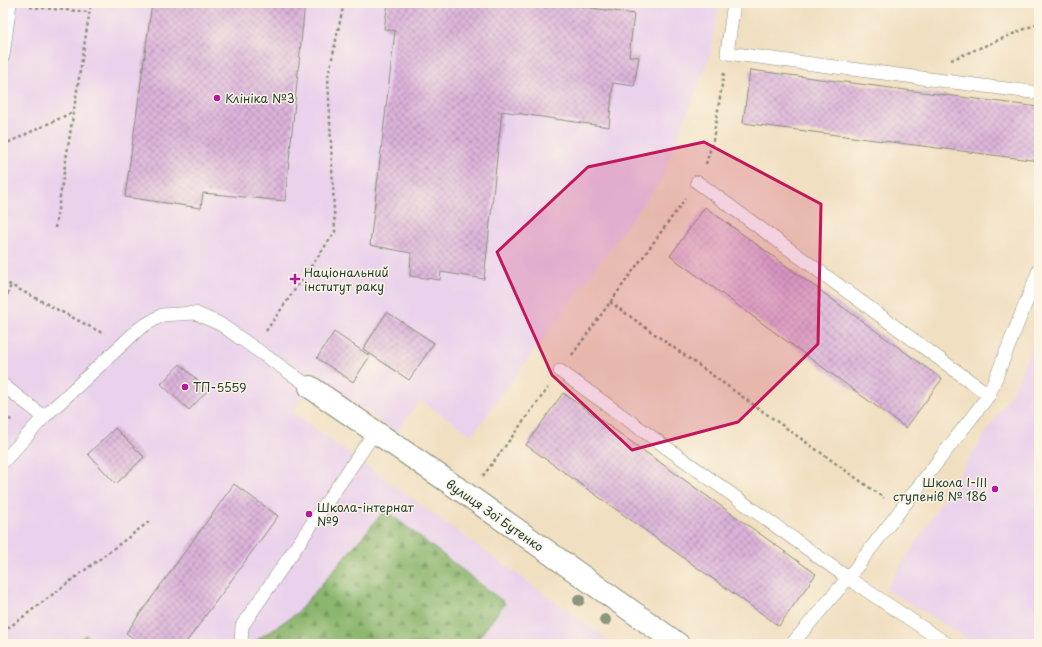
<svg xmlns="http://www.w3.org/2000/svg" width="1042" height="647" font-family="'Playpen Sans',sans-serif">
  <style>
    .built { fill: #ead1ec }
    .forest { fill: url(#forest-firs); stroke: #557a50 }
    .building { fill: url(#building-cross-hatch) }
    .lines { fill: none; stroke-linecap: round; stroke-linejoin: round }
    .service-casing { stroke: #888e7a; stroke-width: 14 }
    .minor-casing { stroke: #888e7a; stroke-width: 24 }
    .path { stroke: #888e7a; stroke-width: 2.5; stroke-dasharray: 3 3; stroke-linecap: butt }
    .service { stroke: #fff; stroke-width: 13 }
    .minor { stroke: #fff; stroke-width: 22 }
    .tree { fill: #8d967c }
    .marked { fill: #c2185b; fill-opacity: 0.2; stroke: #c2185b; stroke-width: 3; stroke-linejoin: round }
    .poi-dot { fill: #b5179e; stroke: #fcf5e5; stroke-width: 1.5 }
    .labels { text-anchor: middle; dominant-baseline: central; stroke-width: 3; stroke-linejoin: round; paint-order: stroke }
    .poi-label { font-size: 12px; fill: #1f3d34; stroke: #fcf5e5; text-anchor: start }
    .street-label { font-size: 12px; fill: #1f3d34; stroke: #fcf5e5 }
  </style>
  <defs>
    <pattern id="forest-firs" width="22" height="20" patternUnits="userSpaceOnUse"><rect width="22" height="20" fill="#8bb66d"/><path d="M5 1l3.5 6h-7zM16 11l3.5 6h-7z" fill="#71955a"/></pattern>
    <pattern id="building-cross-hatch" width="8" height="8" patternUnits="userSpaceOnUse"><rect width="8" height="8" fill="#dcb3da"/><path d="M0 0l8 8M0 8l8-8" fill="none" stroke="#b293b2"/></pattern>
  </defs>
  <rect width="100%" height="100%" fill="#fcf5e5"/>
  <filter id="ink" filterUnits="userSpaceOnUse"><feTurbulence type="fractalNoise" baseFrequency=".025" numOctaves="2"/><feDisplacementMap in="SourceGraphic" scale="8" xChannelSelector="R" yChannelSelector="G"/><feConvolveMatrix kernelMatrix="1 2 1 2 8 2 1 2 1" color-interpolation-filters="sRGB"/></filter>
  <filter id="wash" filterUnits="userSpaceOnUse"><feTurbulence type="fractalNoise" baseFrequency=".012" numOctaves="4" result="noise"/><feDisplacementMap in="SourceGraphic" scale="16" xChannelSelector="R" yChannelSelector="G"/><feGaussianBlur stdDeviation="0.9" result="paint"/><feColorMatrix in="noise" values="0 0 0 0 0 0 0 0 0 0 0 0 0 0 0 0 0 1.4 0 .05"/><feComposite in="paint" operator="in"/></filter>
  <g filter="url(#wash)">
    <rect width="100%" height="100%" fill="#f1dfc1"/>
    <g class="built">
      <polygon points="3,3 719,3 711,53 661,180 472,435 420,400 396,433 318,377 292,412 614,644 3,644"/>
      <polygon points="1039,328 1039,644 976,644 886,589 1014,389"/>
    </g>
    <g class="forest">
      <polygon points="385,510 505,603 474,644 251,644 297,613"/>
      <polygon points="85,635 100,644 74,644"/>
    </g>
    <g id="blocks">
      <g class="building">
        <polygon points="152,3 305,3 285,201 203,193 201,208 125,197"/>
        <polygon points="388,3 557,3 634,14 629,56 639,57 634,86 613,83 609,127 502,111 484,279 441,272 440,280 410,276 411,253 370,245 395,31 384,29"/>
        <polygon points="750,70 1039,107 1039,161 743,123"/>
        <polygon points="705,207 942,379 906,428 670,256"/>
        <polygon points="387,312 434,343 409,380 363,349"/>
        <polygon points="334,332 370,356 353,382 317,358"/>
        <polygon points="180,364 208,390 189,410 161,384"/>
        <polygon points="563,393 816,574 779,626 526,445"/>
        <polygon points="115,428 144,457 116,484 88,454"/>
        <polygon points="234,484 278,516 185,644 141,644 126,633"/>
      </g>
    </g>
  </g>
  <g filter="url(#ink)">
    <use href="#blocks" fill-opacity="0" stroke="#888e7a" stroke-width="1"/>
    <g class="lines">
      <g class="service-casing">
        <g id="service">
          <polyline points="734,3 727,53 1039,93"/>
          <polyline points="3,56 10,3"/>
          <polyline points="697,182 989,395"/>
          <polyline points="560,371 848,578 947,644"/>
          <polyline points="3,385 44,417"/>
          <polyline points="3,462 44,417 140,328 162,315 195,313 220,324 310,387"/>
          <polyline points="241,644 242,626 375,432"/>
          <polyline points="792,644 848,578 989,395 1039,270"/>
        </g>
      </g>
      <g class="minor-casing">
        <polyline id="minor" points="310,387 469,496 678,644"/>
      </g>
      <g class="path">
        <polyline points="30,7 90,12"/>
        <polyline points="951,60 1039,23"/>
        <polyline points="3,145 73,112"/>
        <polyline points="706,164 713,140 724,73"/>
        <polyline points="55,228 91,3"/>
        <polyline points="3,281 104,334"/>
        <polyline points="610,302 884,498"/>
        <polyline points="3,306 11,285"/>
        <polyline points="266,331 335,232 328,77 344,3"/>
        <polyline points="572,355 685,199"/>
        <polyline points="3,417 12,420"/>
        <polyline points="483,476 548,388"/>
        <polyline points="3,632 150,521"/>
      </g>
      <use href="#service" class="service"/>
      <use href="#minor" class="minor"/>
    </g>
    <g class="tree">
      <circle cx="579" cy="600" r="6"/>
      <circle cx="605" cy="620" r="6"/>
    </g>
  </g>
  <path class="marked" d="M704,142l117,62 -3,140 -80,78 -106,28 -80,-75 -55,-123 91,-85z"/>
  <g class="poi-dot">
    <circle cx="217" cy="98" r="4"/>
    <path d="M293 273h4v4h4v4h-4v4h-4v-4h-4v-4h4z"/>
    <circle cx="185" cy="387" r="4"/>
    <circle cx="995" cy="489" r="4"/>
    <circle cx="309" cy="514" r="4"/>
  </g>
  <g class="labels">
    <g class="poi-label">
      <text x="225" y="98">Клініка №3</text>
      <text x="304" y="272">Національний<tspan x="304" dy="14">інститут раку</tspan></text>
      <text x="193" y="387">ТП-5559</text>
      <text x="987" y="482" text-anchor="end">Школа І-ІІІ<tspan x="987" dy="14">ступенів № 186</tspan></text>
      <text x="317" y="507">Школа-інтернат<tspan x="317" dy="14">№9</tspan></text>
    </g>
    <g class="street-label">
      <text transform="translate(495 515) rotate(35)">вулиця Зої Бутенко</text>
    </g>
  </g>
  <rect width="1042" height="647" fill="none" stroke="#fcf5e5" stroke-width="16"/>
</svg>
